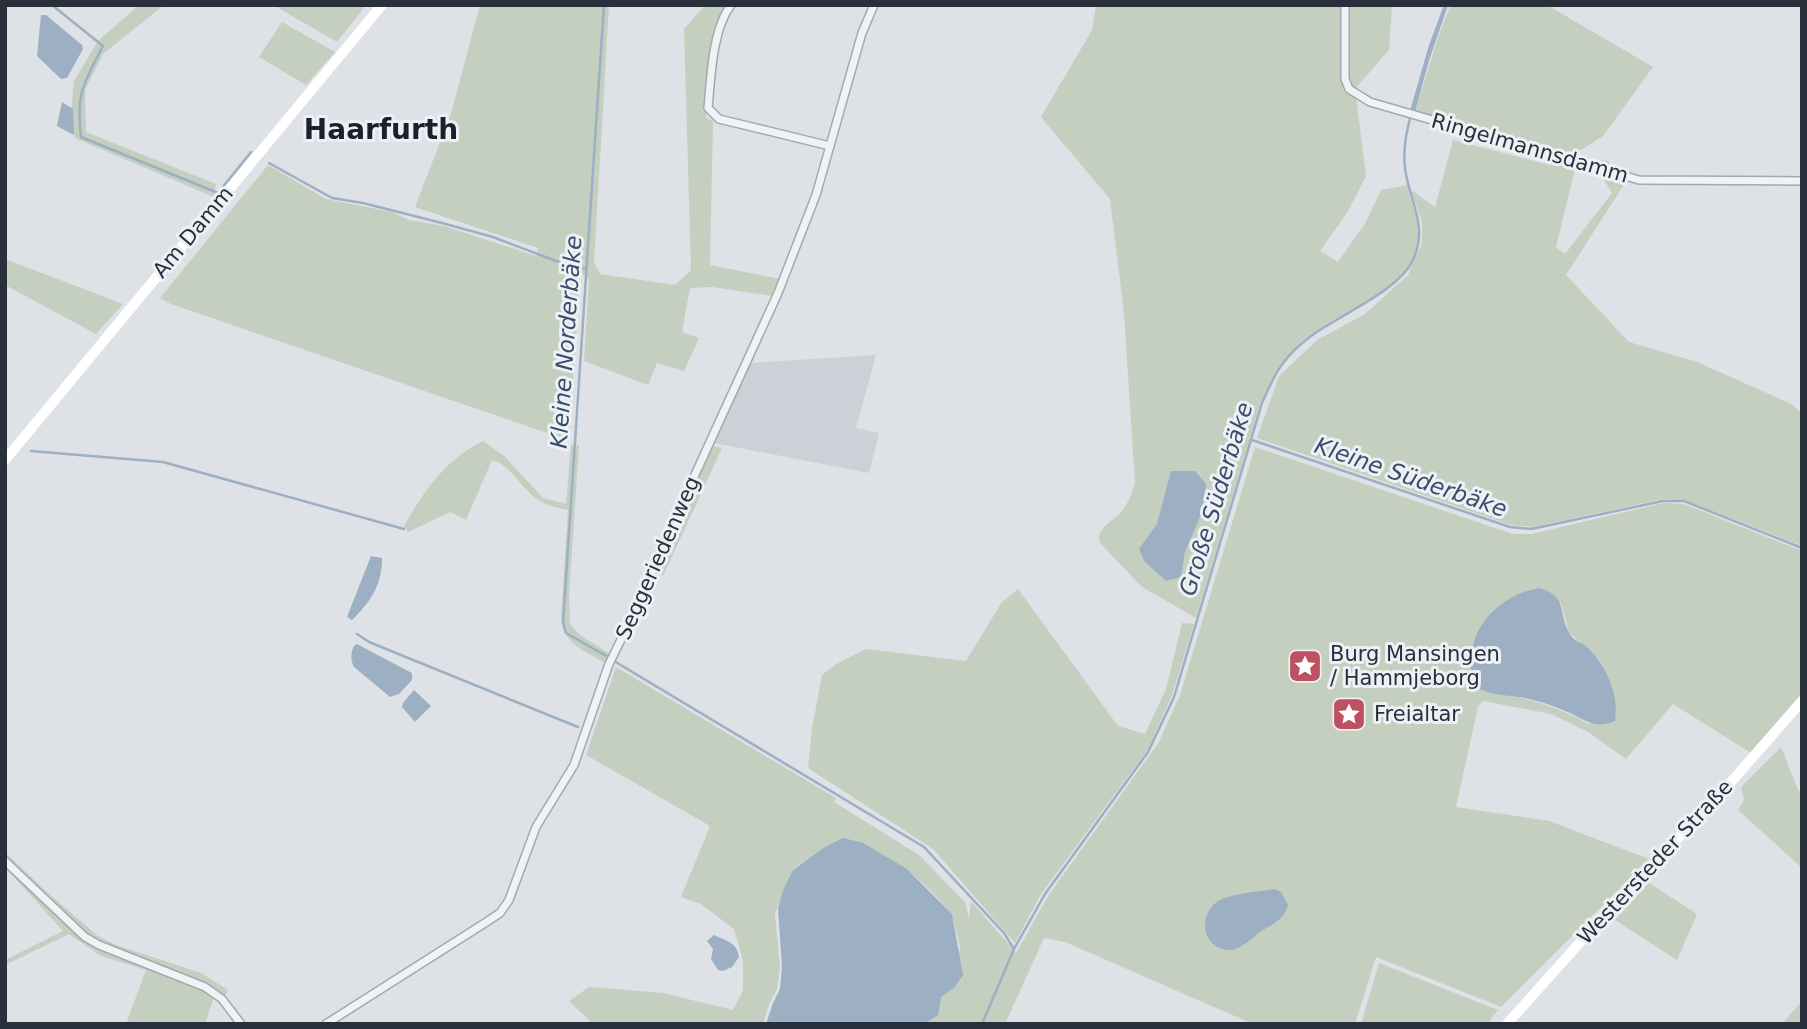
<svg xmlns="http://www.w3.org/2000/svg" width="1807" height="1029" font-family="'DejaVu Sans',sans-serif">
  <style>
    .built { fill: #cdd0d7 }
    .green { fill: #c4cfc0; fill-rule: evenodd }
    .water { fill: #9dafc2 }
    .lines { fill: none; stroke-linecap: round; stroke-linejoin: round }
    .stream { stroke: #9dafc2; stroke-width: 2.5 }
    .street-casing { stroke: #a4a8af; stroke-width: 10 }
    .street { stroke: #f0f2f5; stroke-width: 7 }
    .secondary { stroke: #fff; stroke-width: 10 }
    .labels { text-anchor: middle; dominant-baseline: central; stroke-width: 6; stroke-linejoin: round; paint-order: stroke }
    .street-label { font-size: 21px; fill: #29303b; stroke: #edf0f4 }
    .poi-label { font-size: 21px; fill: #29303b; stroke: #edf0f4; text-anchor: start }
    .water-label { font-size: 23px; font-style: italic; fill: #384e6a; stroke: #edf0f4 }
    .district-label { font-size: 28px; font-weight: bold; fill: #1b212c; stroke: #edf0f4 }
  </style>
  <rect width="100%" height="100%" fill="#dee1e6"/>
  <polygon class="built" points="876,355 856,428 879,433 869,473 714,443 751,363"/>
  <g class="green">
    <polygon points="139,5 164,5 103,54 85,90 86,132 216,184 214,197 75,138 71,114 74,81 98,41"/>
    <polygon points="273,5 366,5 337,42"/>
    <polygon points="480,5 609,5 594,262 600,274 675,285 691,270 684,29 705,5 728,5 710,66 706,118 713,121 710,265 780,279 773,296 712,287 690,288 682,332 699,338 684,371 657,363 648,385 584,361 589,279 580,273 570,429 565,437 559,437 171,304 160,298 268,165 326,199 392,212 409,220 444,226 536,256 538,248 415,207 451,114"/>
    <path d="M1096,5h296l-3,45 -34,39 11,87 -19,37 -27,38 18,11 28,-40 15,-32 26,-5c3,20 16,37 11,58 -10,49 -71,64 -107,91 -27,21 -37,38 -50,68l-65,216 -54,-31 -42,-44c-5,-14 12,-21 20,-30 8,-9 12,-19 15,-30l-11,-170 -14,-114 -69,-82 51,-87z"/>
    <path d="M1451,5h96l106,62 -50,69 -33,21 -158,-43c16,-35 22,-74 39,-109z"/>
    <polygon points="282,22 335,52 306,85 259,57"/>
    <polygon points="1453,140 1550,165 1553,157 1576,165 1556,247 1565,254 1612,193 1591,159 1608,161 1625,183 1566,275 1629,342 1697,362 1791,404 1802,413 1802,546 1685,500 1664,499 1532,527 1511,525 1257,438 1279,376 1317,340 1365,314 1408,275 1422,243 1422,222 1411,190 1435,207"/>
    <polygon points="5,259 123,304 96,334 5,285"/>
    <path d="M483,441l21,15 39,42 23,6 5,-59h8l-10,150 1,29 10,11 30,19 -5,9c-19,-12 -42,-19 -44,-44l7,-109c-9,-2 -20,-4 -28,-9 -19,-11 -28,-36 -48,-41l-26,60 -16,-8 -42,20 -4,-6c19,-34 43,-68 79,-85z"/>
    <polygon points="711,446 722,448 663,576 656,571"/>
    <path d="M1255,447l258,87h18l133,-31 20,1 118,47v142l-51,60 -78,-49 -47,55 -38,-27 -37,-18 -68,-13 -5,6 -22,100 93,14 100,38 -148,148 -125,-50 -21,67h-102l-188,-82 -21,-4 -39,86h-81l17,-27 13,-9 6,-41 -8,-33 -21,-23 -24,-22 -84,-21 -30,21 -18,45 5,53 -3,22 -8,15 -6,20h-170l-24,-23 20,-14 74,6 70,17 10,-19v-30l-9,-32 -33,-25 -20,-7 29,-71 -124,-71 30,-88 220,131 -2,4 85,53 46,47 4,16 2,-17 45,52 32,-57 111,-154 21,-47zM1561,603l8,29 31,29 13,26 -24,37c-33,-19 -67,-27 -104,-33z"/>
    <polygon points="1018,589 1118,726 1145,734 1166,689 1182,623 1194,624 1172,695 1148,749 1041,894 1015,943 933,849 808,768 812,729 822,675 835,665 865,649 966,661 1002,602"/>
    <polygon points="1781,747 1798,790 1802,793 1802,868 1738,810 1744,800 1741,787"/>
    <polygon points="5,852 49,894 98,936 116,945 201,973 228,990 222,1004 214,997 205,1024 126,1024 146,970 101,956 69,934 5,965 5,960 63,931 5,867"/>
    <polygon points="1649,883 1697,914 1677,960 1615,920"/>
    <polygon points="1379,963 1498,1010 1487,1024 1361,1024"/>
    <polygon points="1802,1001 1802,1024 1782,1024"/>
  </g>
  <g class="water">
    <polygon points="1444,5 1448,5 1429,61 1413,118 1408,118 1429,45"/>
    <polygon points="41,15 46,15 82,45 83,49 67,78 61,79 37,56"/>
    <polygon points="62,102 73,109 74,135 57,126"/>
    <polygon points="1171,471 1195,471 1206,484 1202,512 1185,552 1181,577 1166,581 1145,562 1139,549 1157,524"/>
    <path d="M371,556l11,2c0,27 -11,43 -30,62l-5,-3z"/>
    <path d="M1539,588c30,8 18,25 31,46 4,7 11,8 17,13 20,20 32,46 28,74 -19,8 -29,0 -45,-8 -16,-7 -35,-14 -52,-16 -11,-2 -33,-2 -41,-11 -6,-6 -6,-17 -6,-25 0,-38 33,-67 68,-73z"/>
    <path d="M357,644l49,26 6,3v7l-13,14 -9,3 -36,-30c-4,-8 -3,-14 0,-21z"/>
    <polygon points="414,690 431,706 415,722 402,707 403,703"/>
    <polygon points="843,838 863,843 907,869 952,914 963,975 954,988 941,997 938,1015 924,1024 766,1024 773,1003 780,989 782,966 778,909 783,890 793,870 823,848"/>
    <path d="M1275,889l6,3 7,13c-4,14 -13,18 -25,25 -9,6 -21,19 -31,20 -29,1 -36,-34 -14,-49 11,-7 43,-10 57,-12z"/>
    <path d="M714,935c12,6 23,7 25,22l-7,10 -9,4 -5,-1 -7,-11 2,-10 -6,-8z"/>
  </g>
  <g class="lines">
    <g class="stream">
      <path d="M52,5l51,41c-20,38 -27,48 -22,91l137,56 33,-41"/>
      <polyline points="604,5 563,623 566,633 608,657"/>
      <polyline points="269,163 332,198 363,203 442,223 493,237 556,261 586,269"/>
      <polyline points="1252,440 1510,527 1531,529 1663,501 1684,501 1802,548"/>
      <polyline points="31,451 163,462 404,529"/>
      <polyline points="357,634 369,642 578,727"/>
      <polyline points="614,661 924,847 1004,933 1014,949"/>
      <path d="M982,1024l32,-75 31,-55 103,-142 26,-55 88,-294c13,-30 21,-46 49,-67 28,-21 88,-45 102,-76 16,-35 -4,-58 -8,-92 -2,-18 1,-36 6,-53"/>
    </g>
    <g class="street-casing">
      <g id="street">
        <path d="M731,5c-19,25 -20,73 -23,103l11,11 111,27"/>
        <polyline points="1345,5 1345,79 1349,89 1370,102 1639,180 1802,181"/>
        <polyline points="5,861 85,937 99,945 205,987 222,999 241,1024"/>
        <polyline points="326,1024 488,921 500,913 509,900 536,827 574,765 609,664 640,601 667,536 778,293 816,195 862,33 874,5"/>
      </g>
    </g>
    <use href="#street" class="street"/>
    <g class="secondary">
      <polyline points="5,460 382,5"/>
      <polyline points="1507,1024 1591,930 1731,782 1802,701"/>
    </g>
  </g>
  <defs>
    <g id="sight-square" transform="scale(1.75)"><rect x="-9" y="-9" width="18" height="18" rx="4" fill="#bd5161" stroke="#edf0f4"/><path d="M0-6L1.8-2.2L6-1.7L2.9 1.2L3.7 5.4L0 3.3L-3.7 5.4L-2.9 1.2L-6-1.7L-1.8-2.2Z" fill="#fff"/></g>
  </defs>
  <g fill-rule="evenodd">
    <use href="#sight-square" x="1305" y="666"/>
    <use href="#sight-square" x="1349" y="714"/>
  </g>
  <g class="labels">
    <g class="street-label">
      <text transform="translate(1530 148) rotate(16)">Ringelmannsdamm</text>
      <text transform="translate(193 232) rotate(-50)">Am Damm</text>
      <text transform="translate(658 558) rotate(-66)">Seggeriedenweg</text>
      <text transform="translate(1655 862) rotate(-47)">Westersteder Straße</text>
    </g>
    <g class="poi-label">
      <text x="1330" y="654">Burg Mansingen<tspan x="1330" dy="24">/ Hammjeborg</tspan></text>
      <text x="1374" y="714">Freialtar</text>
    </g>
    <g class="water-label">
      <text transform="translate(566 342) rotate(-86)">Kleine Norderbäke</text>
      <text transform="translate(1411 477) rotate(19)">Kleine Süderbäke</text>
      <text transform="translate(1216 499) rotate(-73)">Große Süderbäke</text>
    </g>
    <g class="district-label">
      <text x="381" y="129">Haarfurth</text>
    </g>
  </g>
  <rect width="1807" height="1029" fill="none" stroke="#29303b" stroke-width="14"/>
</svg>
